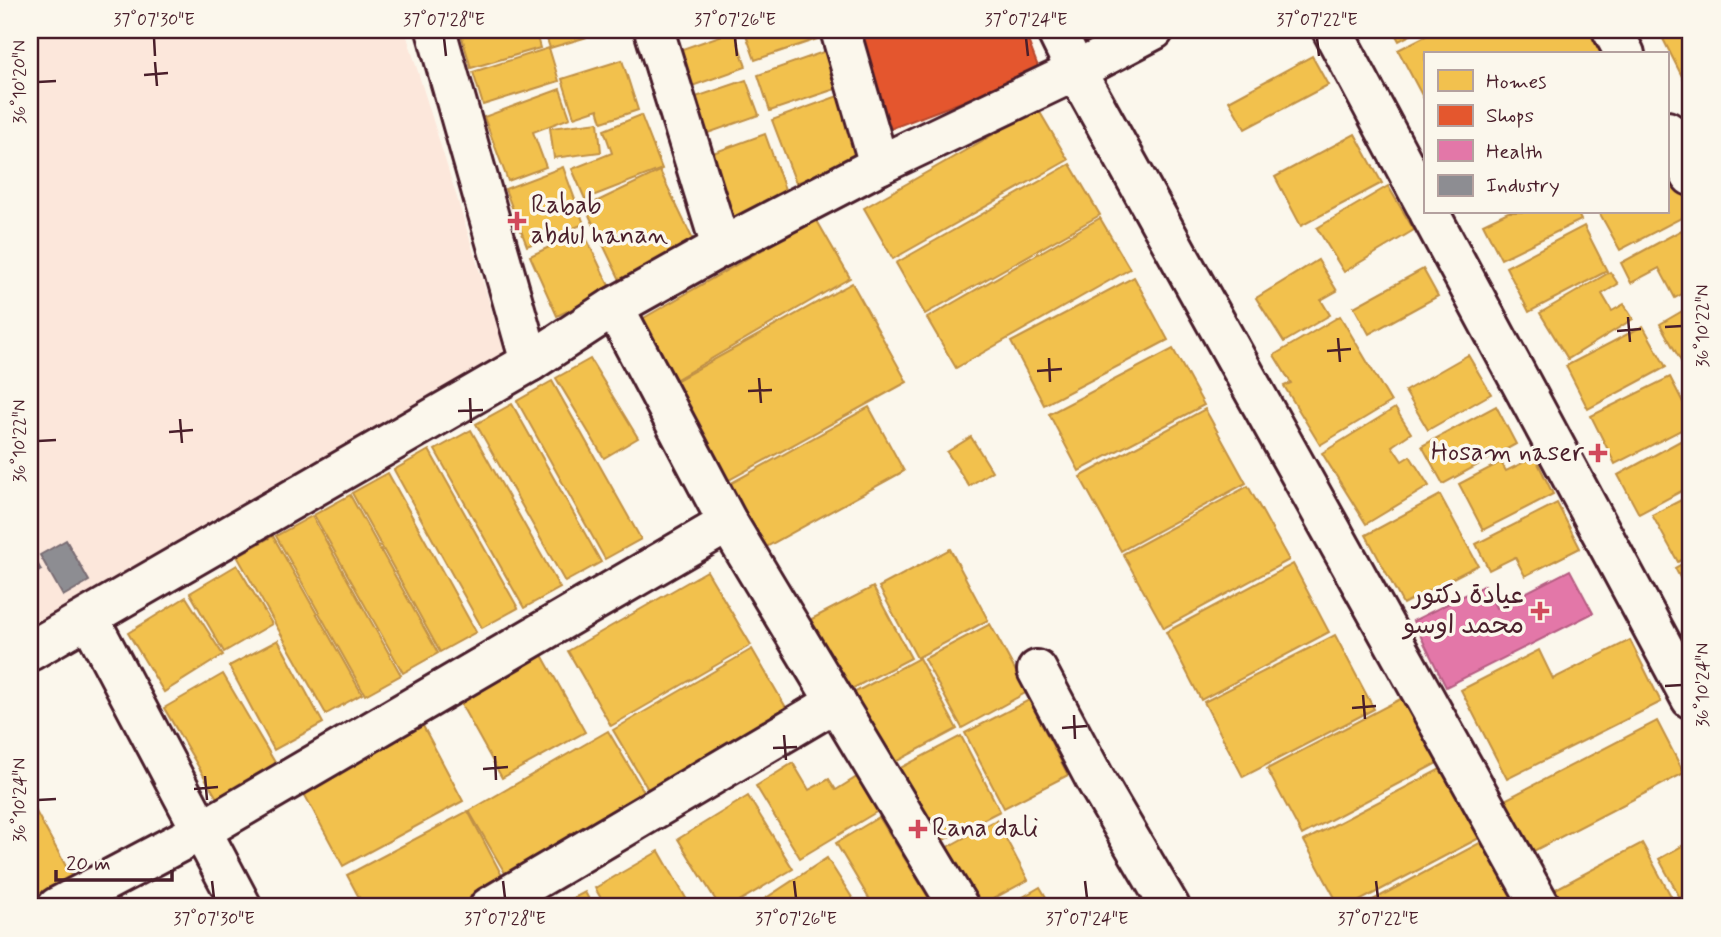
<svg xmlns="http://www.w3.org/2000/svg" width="1721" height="937" font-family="Mynerve,'Playpen Sans Arabic',sans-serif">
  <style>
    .built { fill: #fce7db }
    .homes { fill: #f2c14e; stroke: #c09044; stroke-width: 2 }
    .shops { fill: #e4572e; stroke: #b6462d; stroke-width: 2 }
    .health { fill: #e377a8; stroke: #b55d82; stroke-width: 2 }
    .industry { fill: #8d8d92; stroke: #796c73; stroke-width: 2 }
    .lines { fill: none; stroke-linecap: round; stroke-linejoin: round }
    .street-casing { stroke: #4a1f2b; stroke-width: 44 }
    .street { stroke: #fbf7ec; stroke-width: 38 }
    .ticks { fill: none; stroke: #4a1f2b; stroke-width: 2.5 }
    .poi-dot { fill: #d1495b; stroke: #fbf7ec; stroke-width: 2.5 }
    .labels { text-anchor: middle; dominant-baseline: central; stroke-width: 7; stroke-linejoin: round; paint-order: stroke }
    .poi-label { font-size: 26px; fill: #4a1f2b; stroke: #fbf7ec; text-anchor: start }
    .neatline { fill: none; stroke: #4a1f2b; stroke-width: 2.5 }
    .ticks-label { font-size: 18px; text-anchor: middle; fill: #4a1f2b }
  </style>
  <rect width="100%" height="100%" fill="#fbf7ec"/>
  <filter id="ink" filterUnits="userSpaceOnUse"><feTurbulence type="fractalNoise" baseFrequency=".0143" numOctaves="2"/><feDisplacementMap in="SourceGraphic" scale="14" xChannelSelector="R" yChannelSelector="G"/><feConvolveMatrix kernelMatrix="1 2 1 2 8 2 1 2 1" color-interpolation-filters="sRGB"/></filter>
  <g filter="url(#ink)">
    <polygon class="built" points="30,30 405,30 505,353 30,631"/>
    <g class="homes">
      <polygon points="460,30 535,30 540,48 471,68"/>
      <polygon points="544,30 611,30 550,48"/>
      <polygon points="751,30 821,30 823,37 755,60 745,32"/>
      <polygon points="1076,30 1100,30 1082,40"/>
      <polygon points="1393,30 1420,30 1399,41"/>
      <polygon points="1437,30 1598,30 1612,54 1425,54 1425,101 1398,50"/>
      <polygon points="1662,30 1691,30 1691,94 1659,31"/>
      <polygon points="734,31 746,67 678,91 665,55"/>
      <polygon points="549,48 559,81 483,105 473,72"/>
      <polygon points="826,51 838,88 770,111 758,75"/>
      <polygon points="1312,56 1328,85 1245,129 1229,101"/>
      <polygon points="622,60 638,110 602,122 598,109 574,117 562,79"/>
      <polygon points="746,80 759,115 691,139 678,103"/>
      <polygon points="560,89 570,118 533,132 546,167 508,181 484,117"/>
      <polygon points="838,96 862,159 796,183 772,120"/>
      <polygon points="1038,109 1068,160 893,259 864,208"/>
      <polygon points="641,115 662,169 585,199 572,169 612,153 604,130"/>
      <polygon points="598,122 601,152 554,158 550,128"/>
      <polygon points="765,134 788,198 723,222 699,158"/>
      <polygon points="1355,134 1382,183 1301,226 1275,177"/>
      <polygon points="1070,164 1100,215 925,314 896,263"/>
      <polygon points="1674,165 1691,198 1691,213 1620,250 1599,212 1667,212 1667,169"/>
      <polygon points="563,167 584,224 527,246 505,189"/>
      <polygon points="660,171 695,244 620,280 585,207"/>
      <polygon points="1388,186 1414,230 1344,272 1317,228"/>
      <polygon points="1508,212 1577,212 1581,220 1501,259 1483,224"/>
      <polygon points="1100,218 1130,269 956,368 927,318"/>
      <polygon points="816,219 850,278 663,387 628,327"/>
      <polygon points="1691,225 1691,289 1675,298 1659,268 1631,283 1621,263"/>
      <polygon points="1584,226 1607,271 1529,312 1506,267"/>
      <polygon points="583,231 611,290 557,316 530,256"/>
      <polygon points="1318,260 1337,291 1321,300 1330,315 1284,342 1256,298"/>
      <polygon points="1423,269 1438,296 1369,334 1354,307"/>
      <polygon points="1610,272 1618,284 1602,294 1612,311 1624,304 1633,319 1568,359 1540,313"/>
      <polygon points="1134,277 1168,340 1044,405 1011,342"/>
      <polygon points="852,283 907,382 720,485 665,387"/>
      <polygon points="1691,306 1691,379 1660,324"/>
      <polygon points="1340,316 1391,402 1320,445 1284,386 1291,383 1274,355"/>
      <polygon points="1643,326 1666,367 1588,409 1566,366"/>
      <polygon points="1173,349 1204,405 1079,471 1049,414"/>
      <polygon points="1468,355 1491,394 1428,430 1405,391"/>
      <polygon points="590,359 638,438 604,458 556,378"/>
      <polygon points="1670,377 1691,418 1691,425 1615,464 1591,416"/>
      <polygon points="552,381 641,539 605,559 517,401"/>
      <polygon points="512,404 601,562 565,582 476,424"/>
      <polygon points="1496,406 1516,444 1443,484 1422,446"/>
      <polygon points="869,407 904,471 761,550 726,486"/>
      <polygon points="1395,408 1411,433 1392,446 1402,461 1410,456 1429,486 1366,524 1322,453"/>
      <polygon points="1205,409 1246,483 1121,551 1080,477"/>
      <polygon points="471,430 560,588 524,608 435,450"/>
      <polygon points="971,437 992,471 969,486 947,452"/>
      <polygon points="1682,440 1691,458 1691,486 1639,514 1618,475"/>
      <polygon points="429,450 518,608 482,628 394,470"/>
      <polygon points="1535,457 1553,494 1483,530 1459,484 1501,462 1506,471"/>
      <polygon points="388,473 476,632 440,652 352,493"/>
      <polygon points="1248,486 1289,560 1164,628 1123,554"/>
      <polygon points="350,495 438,653 403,673 314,515"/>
      <polygon points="1440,495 1478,565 1403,604 1366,535"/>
      <polygon points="1691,495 1691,555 1678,562 1652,515"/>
      <polygon points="1557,503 1580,548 1525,576 1515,557 1489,570 1476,544"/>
      <polygon points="312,516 401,675 365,695 276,536"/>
      <polygon points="273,536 362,694 326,714 237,556"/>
      <polygon points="950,549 988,620 917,658 879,587"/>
      <polygon points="1691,559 1691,599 1675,568"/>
      <polygon points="1293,564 1329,632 1201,700 1166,632"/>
      <polygon points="237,565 272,624 224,652 190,593"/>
      <polygon points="707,571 751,645 611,726 568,651"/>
      <polygon points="873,587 911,658 840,695 802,624"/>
      <polygon points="186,597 223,655 164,692 128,633"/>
      <polygon points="990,624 1027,692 962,728 924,659"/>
      <polygon points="1335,635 1374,709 1243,777 1204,702"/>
      <polygon points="278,640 323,723 274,750 229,666"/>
      <polygon points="1630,640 1661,702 1507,779 1461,690 1539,650 1553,679"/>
      <polygon points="752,649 795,723 656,803 613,730"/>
      <polygon points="542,655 585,732 502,778 459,701"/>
      <polygon points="919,658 957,729 886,767 848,696"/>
      <polygon points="223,674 277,766 218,800 164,708"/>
      <polygon points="1404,697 1439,762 1302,835 1267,769"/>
      <polygon points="1029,700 1068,775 1004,808 965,733"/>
      <polygon points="1657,721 1684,773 1528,854 1501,802"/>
      <polygon points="422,724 463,801 343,866 301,788"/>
      <polygon points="608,731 652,805 512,885 469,811"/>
      <polygon points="961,736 1000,811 928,848 889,774"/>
      <polygon points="793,763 809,790 829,779 836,790 857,777 878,811 800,858 756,786"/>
      <polygon points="1446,766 1483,836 1348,907 1340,907 1304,841"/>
      <polygon points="748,796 793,869 729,907 720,907 678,839"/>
      <polygon points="34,808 78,888 43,907 38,907 30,892 30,811"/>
      <polygon points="468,811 509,889 475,907 364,907 347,875"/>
      <polygon points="879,817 930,900 918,907 874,907 836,843"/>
      <polygon points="996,820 1028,880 978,907 935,854"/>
      <polygon points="1487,839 1522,904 1516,907 1360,907"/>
      <polygon points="1691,841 1691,904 1685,907 1659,859"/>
      <polygon points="1642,843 1671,896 1649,907 1558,907 1550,892"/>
      <polygon points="659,851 691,907 606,907 595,888"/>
      <polygon points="827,858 858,907 754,906"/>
      <polygon points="1040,887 1052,907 1006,907"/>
      <polygon points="585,892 593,907 556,907"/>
    </g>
    <polygon class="shops" points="852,30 1024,30 1040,72 890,129"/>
    <polygon class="health" points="1570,570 1593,613 1446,687 1413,621 1485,585 1496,608"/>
    <g class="industry">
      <polygon points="66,540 89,581 63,596 40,555"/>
      <polygon points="33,556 41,570 30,576 30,558"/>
    </g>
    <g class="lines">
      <g class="street-casing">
        <g id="street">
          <polyline points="436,30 530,362"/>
          <polyline points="654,30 721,247"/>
          <polyline points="840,30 879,165"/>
          <polyline points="1056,30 1076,71 1541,907"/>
          <polyline points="1332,30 1425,204"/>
          <polyline points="1612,30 1625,54"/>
          <polyline points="1667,131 1691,176"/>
          <polyline points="1429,212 1691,699"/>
          <polyline points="614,307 728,523 959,907"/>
          <polyline points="89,618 242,907"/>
          <polyline points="30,651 530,362 614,307 721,247 879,165 1076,71 1154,30"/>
          <polyline points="1037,670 1095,779 1170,907"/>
          <polyline points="57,907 201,831 728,523"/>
          <polyline points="489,907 836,702"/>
        </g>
      </g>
      <use href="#street" class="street"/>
    </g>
  </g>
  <path class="ticks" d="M154,38l1,18M444,38l2,18M735,38l2,18M1026,38l2,18M1317,38l2,18M155,62l2,24M144,75l24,-2M38,82l18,-1M1628,317l2,25M1665,327l17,-1M1617,331l24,-2M1338,338l2,24M1327,351l24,-2M1049,358l1,24M1037,371l25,-2M759,378l2,25M748,391l24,-1M470,398l1,25M458,411l25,-1M180,419l2,24M169,432l24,-2M38,441l18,-1M1665,686l17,-1M1363,695l2,24M1352,708l24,-2M1074,715l1,24M1062,728l25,-2M784,735l2,25M773,748l24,-1M495,756l1,24M483,769l25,-2M205,776l2,24M194,789l24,-2M38,800l18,-1M212,881l2,17M503,881l2,17M794,881l2,17M1085,881l2,17M1376,881l2,17"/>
  <g class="poi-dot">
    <path d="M513.5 210.5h7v7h7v7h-7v7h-7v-7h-7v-7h7z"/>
    <path d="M1594.5 442.5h7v7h7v7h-7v7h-7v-7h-7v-7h7z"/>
    <path d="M1536.5 600.5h7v7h7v7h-7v7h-7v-7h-7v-7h7z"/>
    <path d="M914.5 818.5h7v7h7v7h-7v7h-7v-7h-7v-7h7z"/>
  </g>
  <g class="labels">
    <g class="poi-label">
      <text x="531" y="206">Rabab<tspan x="531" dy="30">abdul hanan</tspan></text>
      <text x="1584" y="453" text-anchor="end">Hosam naser</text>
      <text x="1524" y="596" text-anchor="end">عيادة دكتور<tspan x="1524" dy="30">محمد اوسو</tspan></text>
      <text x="932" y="829">Rana dali</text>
    </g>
  </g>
  <rect width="1721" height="937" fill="none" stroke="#fbf7ec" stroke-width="77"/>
  <rect x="1424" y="52" width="245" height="161" fill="#fbf7ec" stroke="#b4a19f" stroke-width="2"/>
  <rect x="1438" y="70" width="35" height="21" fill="#f2c14e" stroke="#b4a19f" stroke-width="2"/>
  <text x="1486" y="88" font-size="21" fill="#4a1f2b">Homes</text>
  <rect x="1438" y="105" width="35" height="21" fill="#e4572e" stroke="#b4a19f" stroke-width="2"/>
  <text x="1486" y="122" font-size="21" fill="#4a1f2b">Shops</text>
  <rect x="1438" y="140" width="35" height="21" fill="#e377a8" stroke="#b4a19f" stroke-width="2"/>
  <text x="1486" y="158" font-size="21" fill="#4a1f2b">Health</text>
  <rect x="1438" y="175" width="35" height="21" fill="#8d8d92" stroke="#b4a19f" stroke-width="2"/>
  <text x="1486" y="192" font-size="21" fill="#4a1f2b">Industry</text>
  <path d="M56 870v10h116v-10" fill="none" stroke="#4a1f2b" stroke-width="3.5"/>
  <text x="66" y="870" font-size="21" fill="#4a1f2b" stroke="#fbf7ec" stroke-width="5" paint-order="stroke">20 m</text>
  <rect x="38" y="38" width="1644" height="860" class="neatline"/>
  <g class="ticks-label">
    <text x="154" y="25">37°07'30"E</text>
    <text x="444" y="25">37°07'28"E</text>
    <text x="735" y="25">37°07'26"E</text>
    <text x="1026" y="25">37°07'24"E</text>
    <text x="1317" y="25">37°07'22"E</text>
    <text transform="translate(19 82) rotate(-90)" y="6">36°10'20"N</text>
    <text transform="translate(1702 326) rotate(-90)" y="6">36°10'22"N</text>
    <text transform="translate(19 441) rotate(-90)" y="6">36°10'22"N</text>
    <text transform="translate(1702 685) rotate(-90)" y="6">36°10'24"N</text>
    <text transform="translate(19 800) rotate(-90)" y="6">36°10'24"N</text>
    <text x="214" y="924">37°07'30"E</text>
    <text x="505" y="924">37°07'28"E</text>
    <text x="796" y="924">37°07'26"E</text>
    <text x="1087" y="924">37°07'24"E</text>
    <text x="1378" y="924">37°07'22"E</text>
  </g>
</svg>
